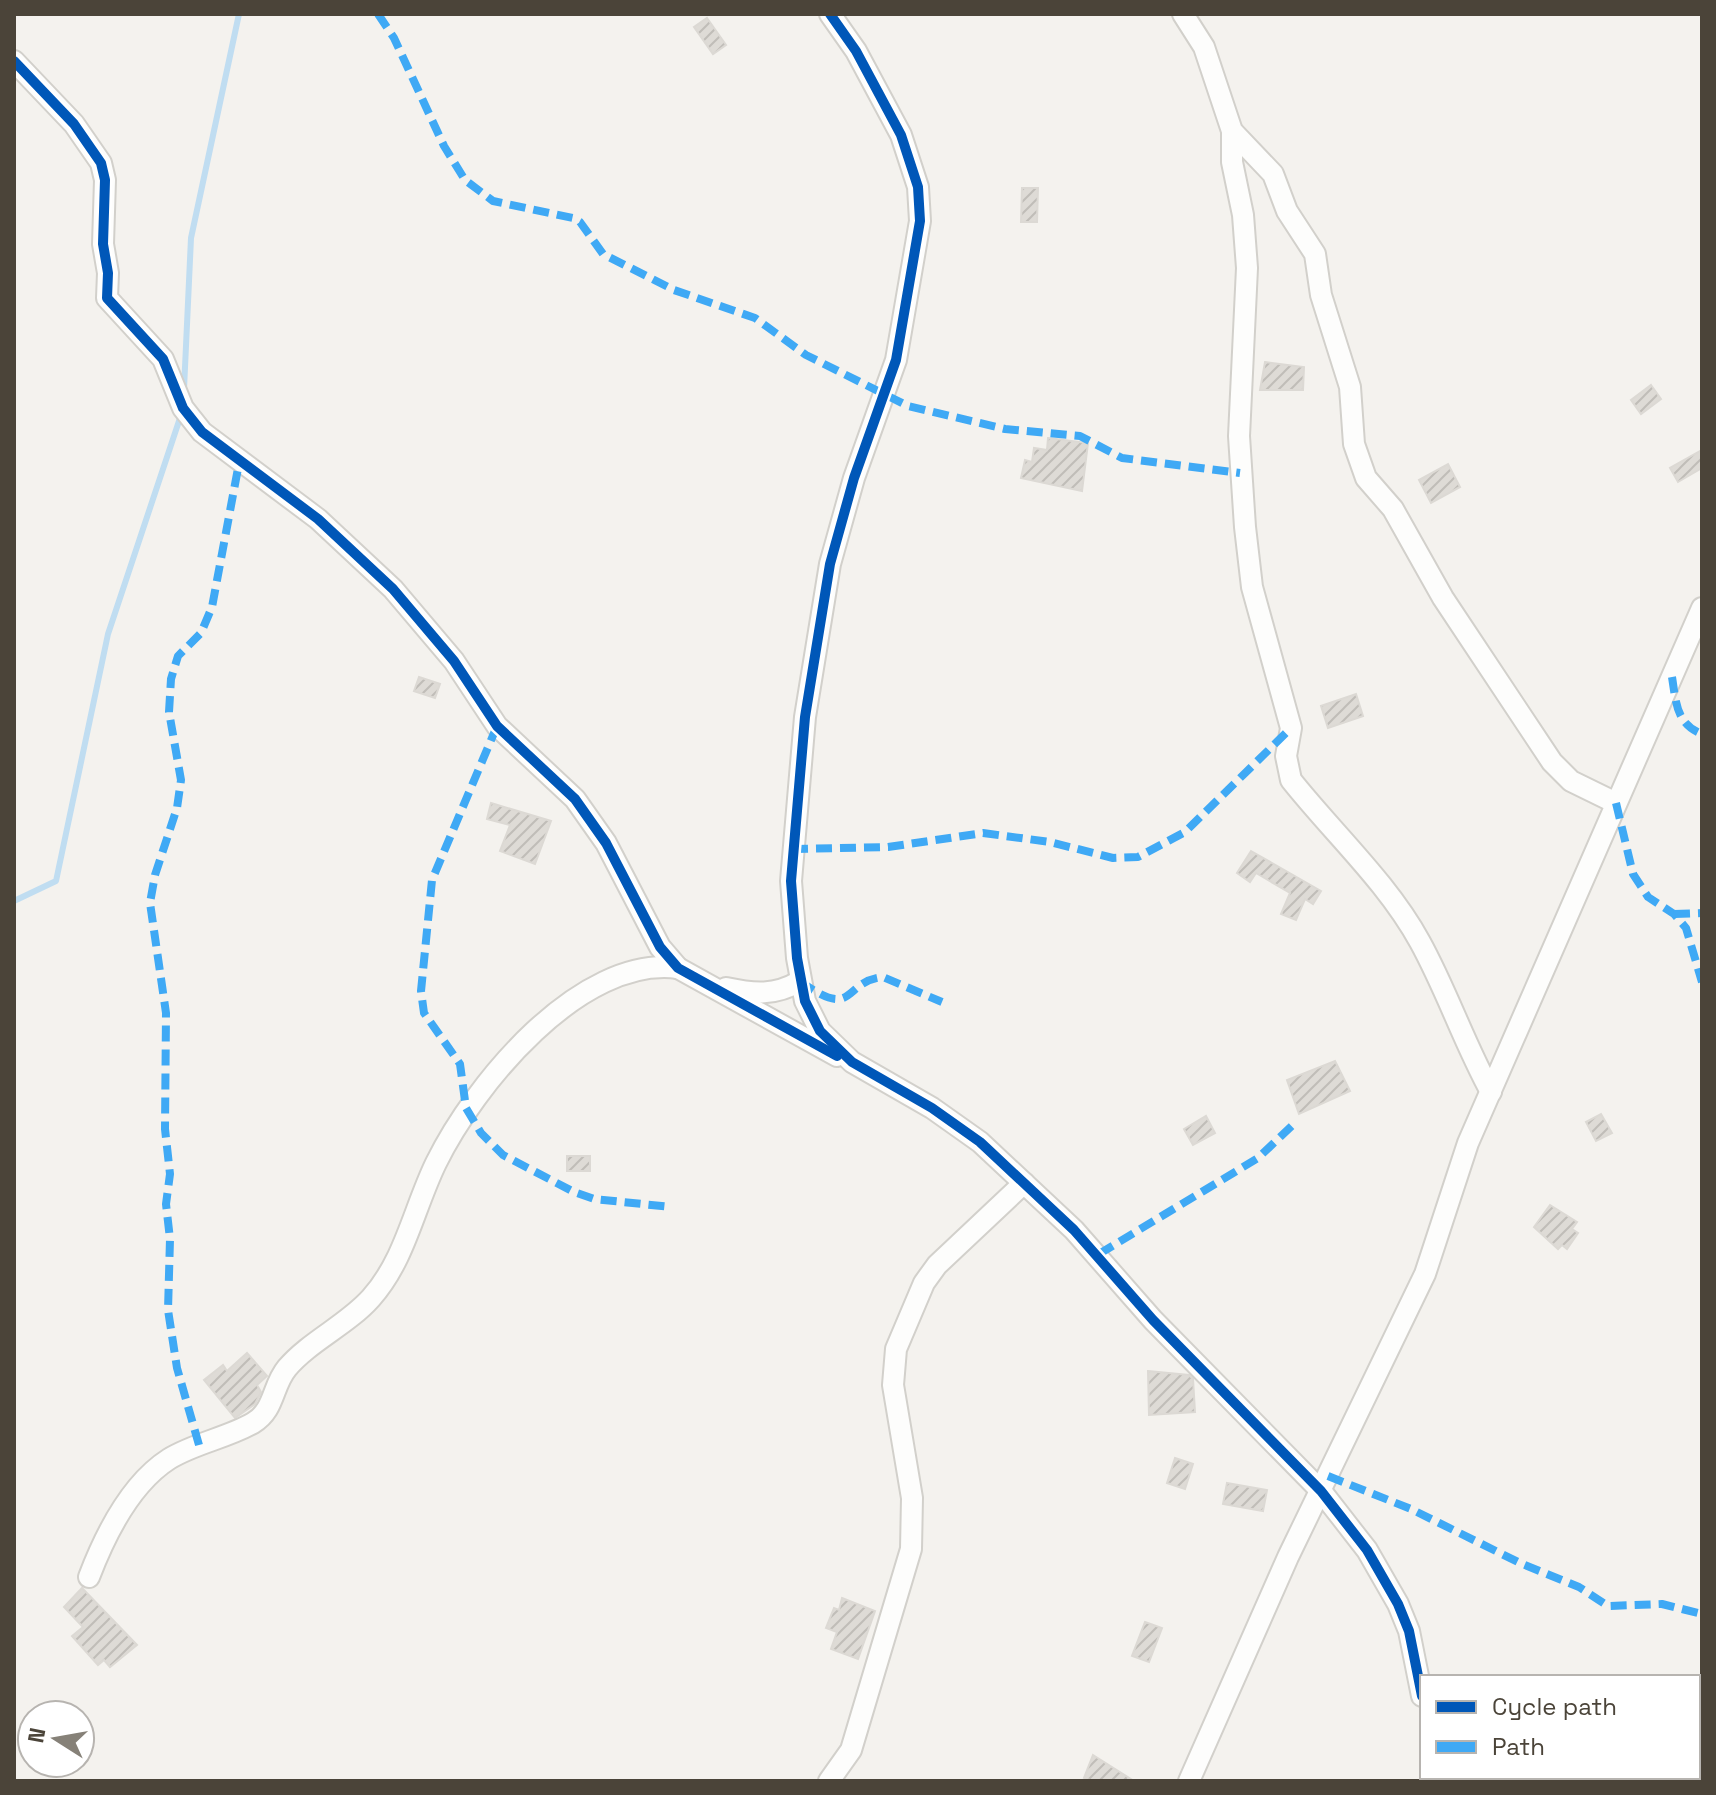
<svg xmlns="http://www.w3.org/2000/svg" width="1716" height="1795" font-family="'Space Grotesk',sans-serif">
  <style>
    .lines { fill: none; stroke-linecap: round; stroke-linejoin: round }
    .stream { stroke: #c0ddf1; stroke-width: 6 }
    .building { fill: url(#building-hatch); stroke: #dcd9d4; stroke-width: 2 }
    .minor-casing { stroke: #d2d0cb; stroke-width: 24 }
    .minor { stroke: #fdfdfc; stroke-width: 20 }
    .quiet { stroke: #3fa9f5; stroke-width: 8; stroke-dasharray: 16 8; stroke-linecap: butt }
    .cycleway-casing { stroke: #fff; stroke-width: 15 }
    .cycleway { stroke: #0057b8; stroke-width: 10 }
  </style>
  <defs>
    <pattern id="building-hatch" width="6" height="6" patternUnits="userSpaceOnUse" patternTransform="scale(2)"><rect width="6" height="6" fill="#dedbd6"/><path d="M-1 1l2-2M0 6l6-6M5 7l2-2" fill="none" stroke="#c0bdb8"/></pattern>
  </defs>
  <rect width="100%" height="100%" fill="#f4f2ee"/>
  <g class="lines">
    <g class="stream">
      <polyline points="184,389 191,238 239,14"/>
      <polyline points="14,901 56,881 108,634 182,412"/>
    </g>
  </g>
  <g class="building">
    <polygon points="707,18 726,45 713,54 694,27"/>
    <polygon points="1022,188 1038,188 1037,222 1021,222"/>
    <polygon points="1265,362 1304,367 1303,390 1260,390"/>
    <polygon points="1651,385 1661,399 1641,414 1631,400"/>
    <polygon points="1048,438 1088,443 1082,491 1021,478 1025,460 1032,462 1034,448 1047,450"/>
    <polygon points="1702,450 1702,468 1678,482 1670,468"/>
    <polygon points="1448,464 1460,487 1431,503 1419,480"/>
    <polygon points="419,677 440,684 435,698 414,691"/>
    <polygon points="1356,694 1363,716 1328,728 1321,706"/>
    <polygon points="491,803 551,821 535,864 500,851 510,825 487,819"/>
    <polygon points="1251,851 1321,891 1313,904 1305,899 1296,920 1281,914 1290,893 1256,873 1250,882 1237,873"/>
    <polygon points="1335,1061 1350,1091 1299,1114 1287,1080"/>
    <polygon points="1601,1114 1612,1133 1596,1141 1586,1122"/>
    <polygon points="1206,1116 1215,1133 1193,1145 1184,1129"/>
    <rect x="567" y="1156" width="23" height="15"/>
    <polygon points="1550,1205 1577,1222 1572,1229 1578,1233 1567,1249 1562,1245 1558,1249 1534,1227"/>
    <polygon points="247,1353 267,1376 257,1385 261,1392 255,1404 235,1418 204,1380 223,1365 227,1371"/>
    <polygon points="1148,1371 1189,1375 1193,1379 1195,1412 1149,1415"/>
    <polygon points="1175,1458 1193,1464 1185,1489 1167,1483"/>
    <polygon points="1227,1483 1267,1490 1263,1511 1223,1504"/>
    <polygon points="82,1588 137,1645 110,1667 104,1660 98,1665 72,1636 83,1627 64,1607"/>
    <polygon points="842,1598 875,1611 858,1659 831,1649 837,1632 826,1628 834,1608 839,1610"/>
    <polygon points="1145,1622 1162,1628 1149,1662 1132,1656"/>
    <polygon points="1093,1755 1134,1781 1093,1781 1084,1778"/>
  </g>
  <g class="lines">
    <g class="minor-casing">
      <g id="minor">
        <polyline points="830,14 856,51 901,135 918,187 920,221 896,360 854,478 830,564 805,717 791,881 797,958 805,1001 820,1031 852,1062 932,1108 980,1142 1074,1230 1153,1320 1321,1491 1367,1550 1398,1604 1409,1631 1422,1696"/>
        <polyline points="1183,14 1204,47 1232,131 1273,174 1287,211 1315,254 1321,295 1350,387 1354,444 1366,478 1393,509 1443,598 1552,762 1571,781 1616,803"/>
        <polyline points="14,61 74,124 101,163 105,180 103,244 108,273 107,298 163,359 183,408 202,432 318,519 393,589 454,661 497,726 575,799 606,843 660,947 678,968 837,1056"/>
        <path d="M1232,131v31l11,53 4,53 -8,168 6,91 7,60 39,141 -5,28 5,24c43,54 96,102 129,162 27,49 44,101 71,150"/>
        <path d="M726,988c28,6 49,8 74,-7"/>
        <path d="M89,1577c16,-42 41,-93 80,-118 26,-16 58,-21 84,-36 22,-13 19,-37 34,-55 23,-27 60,-43 84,-70 34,-38 43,-90 65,-135 38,-78 144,-208 242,-195"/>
        <polyline points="1459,1777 1460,1781"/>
        <polyline points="829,1781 851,1750 911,1549 912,1498 893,1385 896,1349 924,1283 937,1265 1024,1183"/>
        <polyline points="1189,1781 1288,1557 1425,1274 1468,1143 1702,608"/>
      </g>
    </g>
    <use href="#minor" class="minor"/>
    <g class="quiet">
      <polyline points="378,14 394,38 444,146 465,180 493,201 573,218 580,222 603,254 674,290 755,318 806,355 908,406 1005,429 1080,436 1122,458 1240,473"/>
      <path d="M1672,677c4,25 4,47 30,57"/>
      <polyline points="497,726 432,880 421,991 424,1013 460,1064 466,1108 481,1133 503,1155 574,1192 594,1199 671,1207"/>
      <polyline points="1616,803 1633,874 1648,897 1674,914 1686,928 1702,982"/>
      <polyline points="792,849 888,847 983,833 1050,842 1113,858 1138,857 1185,832 1291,728"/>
      <polyline points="1674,914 1702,913"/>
      <path d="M800,981c56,41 42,0 83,-4l59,25"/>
      <polyline points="1099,1254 1258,1158 1297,1121"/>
      <polyline points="199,1445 177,1368 168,1310 170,1239 166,1204 170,1174 165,1129 166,1013 150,903 155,875 177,808 181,780 169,712 171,679 178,656 201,633 212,607 239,463"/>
      <polyline points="1328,1476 1411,1509 1520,1563 1579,1587 1608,1606 1662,1604 1702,1614"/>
    </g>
    <g class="cycleway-casing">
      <g id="cycleway">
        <polyline points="830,14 856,51 901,135 918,187 920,221 896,360 854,478 830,564 805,717 791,881 797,958 805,1001 820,1031 852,1062 932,1108 980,1142 1074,1230 1153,1320 1321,1491 1367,1550 1398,1604 1409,1631 1422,1696"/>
        <polyline points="14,61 74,124 101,163 105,180 103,244 108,273 107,298 163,359 183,408 202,432 318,519 393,589 454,661 497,726 575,799 606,843 660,947 678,968 837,1056"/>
      </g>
    </g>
    <use href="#cycleway" class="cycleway"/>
  </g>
  <rect width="1716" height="1795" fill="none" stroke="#4b4439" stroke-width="32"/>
  <rect x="1420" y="1675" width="280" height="104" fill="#ffffff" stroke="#b7b4b0" stroke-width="2"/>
  <rect x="1436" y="1701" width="40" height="12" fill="#0057b8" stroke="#b7b4b0" stroke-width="2"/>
  <text x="1492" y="1715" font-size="24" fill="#4b4439">Cycle path</text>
  <rect x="1436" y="1741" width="40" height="12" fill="#3fa9f5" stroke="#b7b4b0" stroke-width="2"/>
  <text x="1492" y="1755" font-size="24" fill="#4b4439">Path</text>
  <g transform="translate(56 1739) rotate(281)"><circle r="38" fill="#ffffff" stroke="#b7b4b0" stroke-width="2"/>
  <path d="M0-6L14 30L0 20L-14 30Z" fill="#868178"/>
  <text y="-12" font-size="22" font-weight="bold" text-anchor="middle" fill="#4b4439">N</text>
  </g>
</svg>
